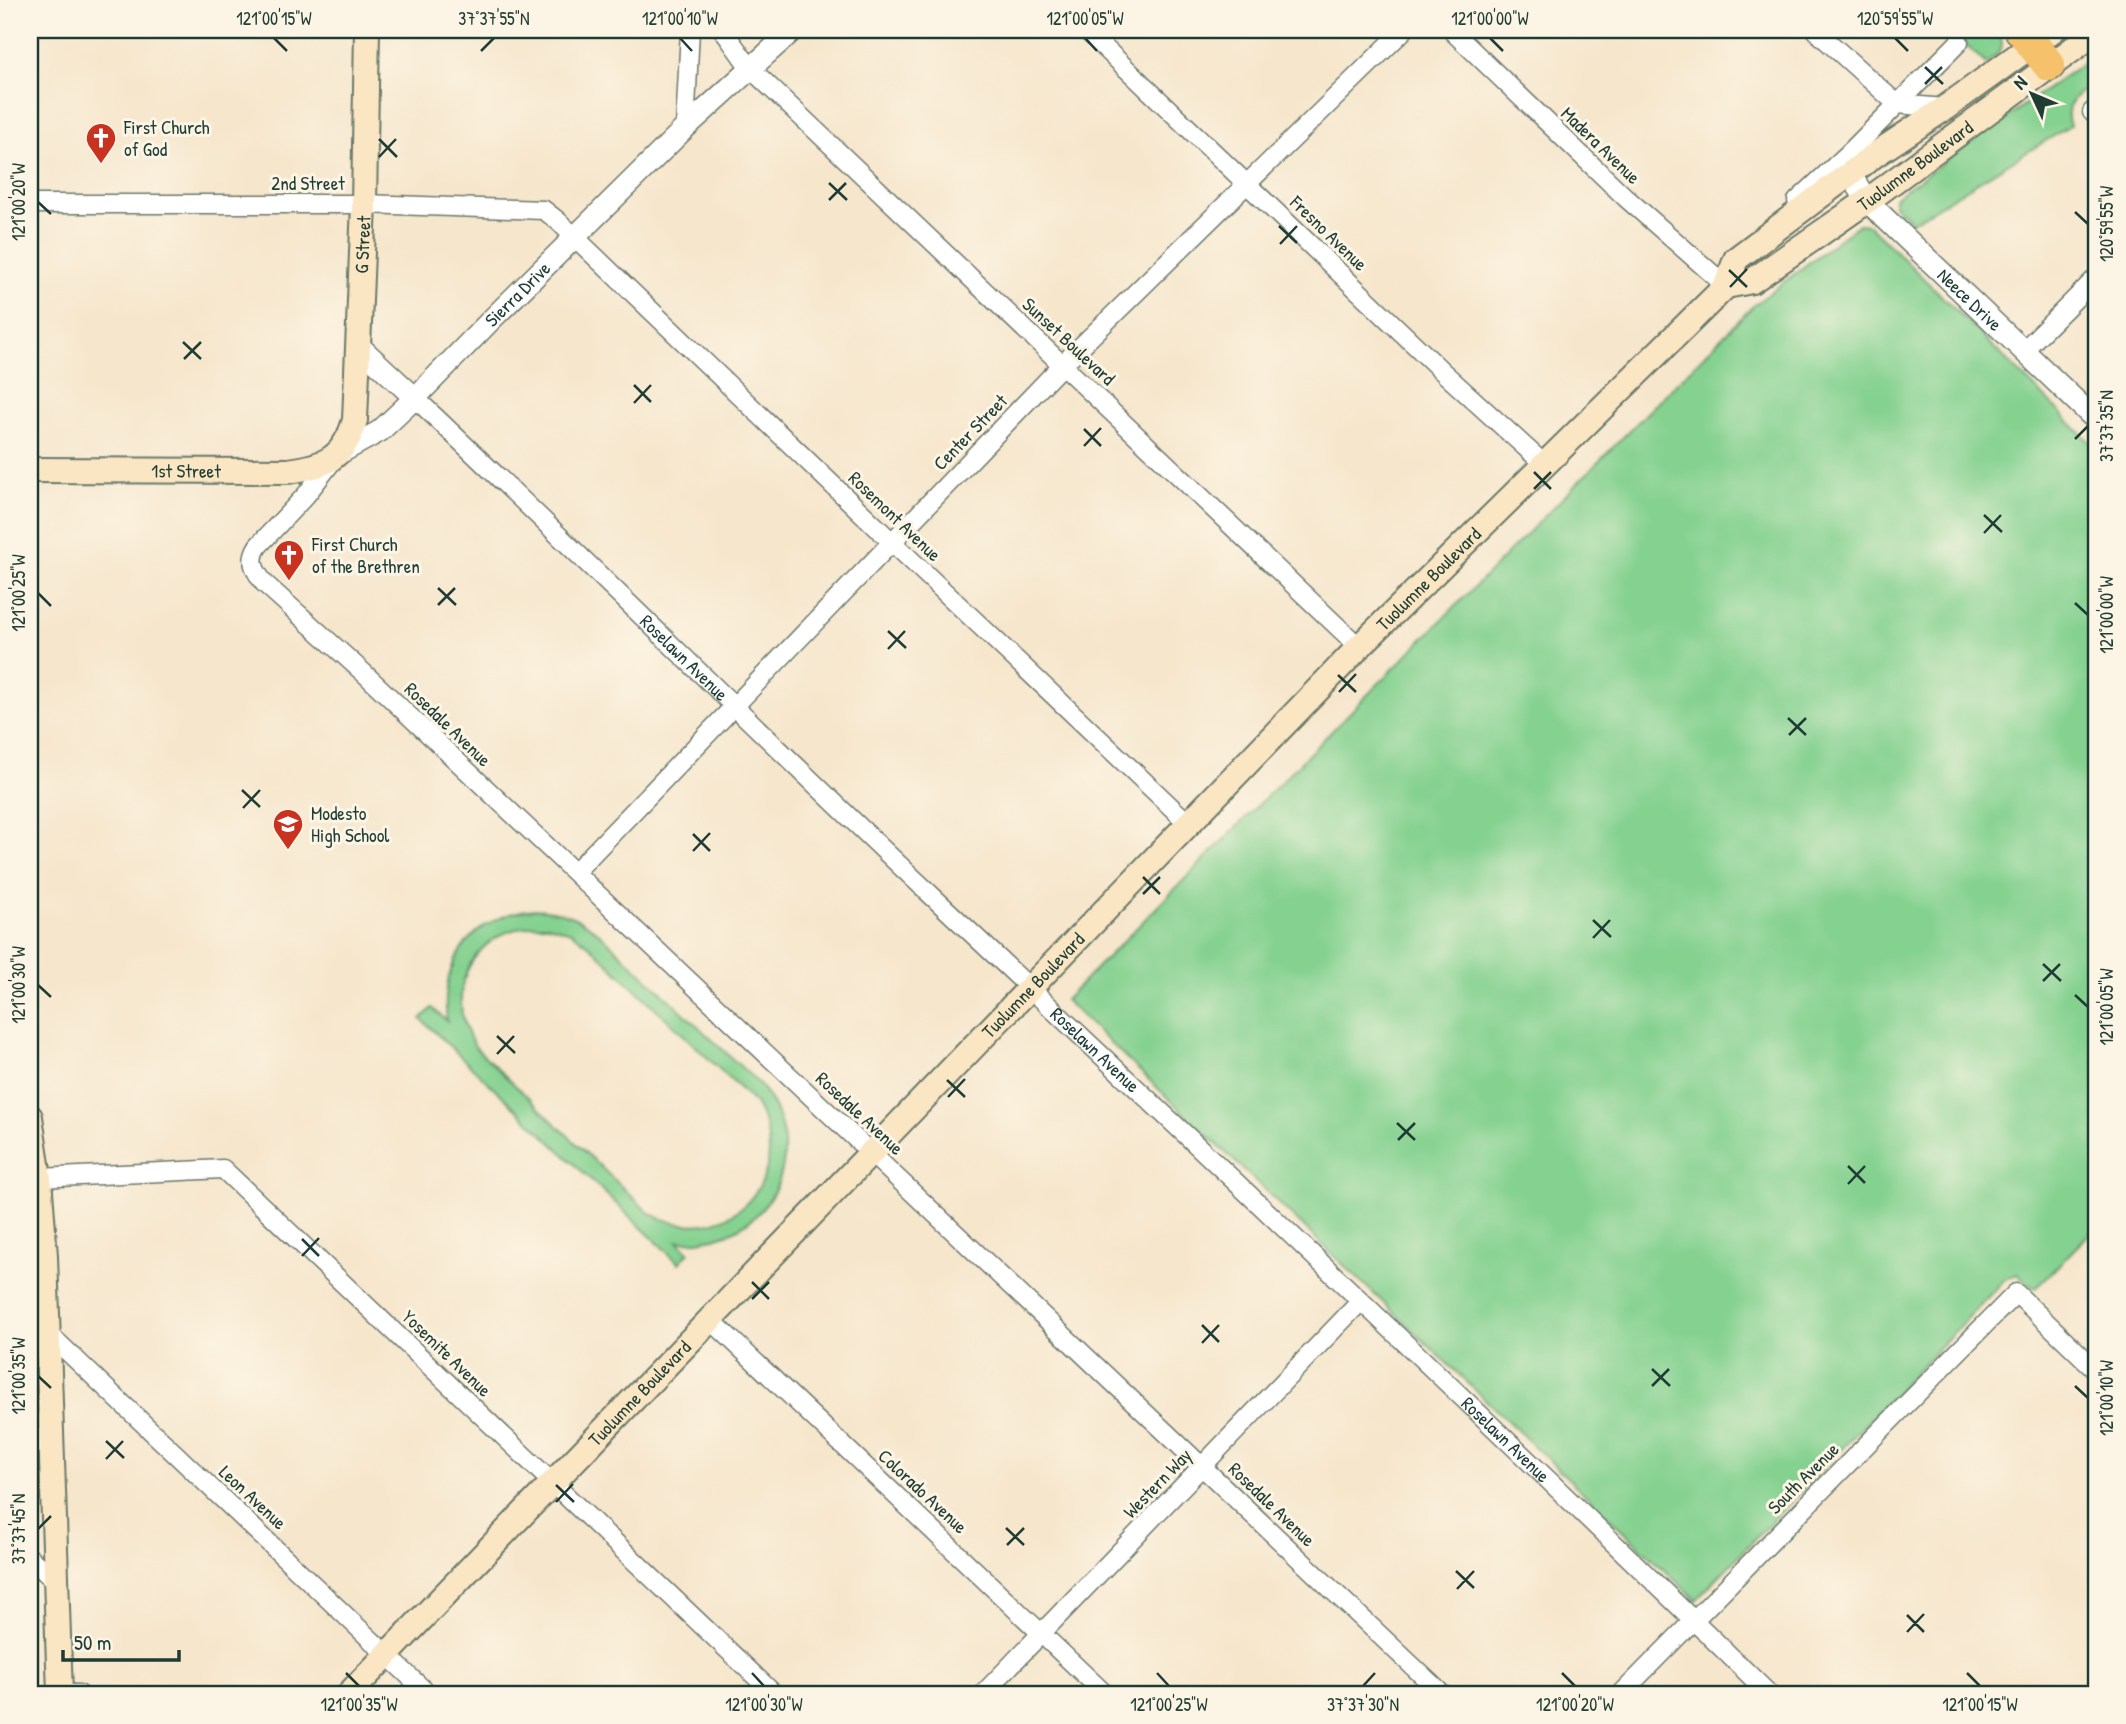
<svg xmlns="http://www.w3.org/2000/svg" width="2126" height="1724" font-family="'Patrick Hand',sans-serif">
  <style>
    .grass { fill: #84d190; stroke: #528762; stroke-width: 2; fill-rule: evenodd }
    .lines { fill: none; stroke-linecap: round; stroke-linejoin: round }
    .minor-casing { stroke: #6a7869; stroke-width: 21 }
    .tertiary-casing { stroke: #6a7869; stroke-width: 24 }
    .secondary-casing { stroke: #6a7869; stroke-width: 28 }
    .motorway-casing { stroke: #6a7869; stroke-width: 35 }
    .minor { stroke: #fff; stroke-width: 18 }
    .tertiary { stroke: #fff; stroke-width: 21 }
    .secondary { stroke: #fbe6c4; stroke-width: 24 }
    .motorway { stroke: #f5c16b; stroke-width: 32 }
    .ticks { fill: none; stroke: #1f3d34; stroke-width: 2.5 }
    .labels { text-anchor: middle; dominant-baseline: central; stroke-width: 6; stroke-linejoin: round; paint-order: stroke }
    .poi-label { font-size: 19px; fill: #1f3d34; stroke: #fcf5e5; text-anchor: start }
    .street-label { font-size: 19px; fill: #1f3d34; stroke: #fcf5e5 }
    .neatline { fill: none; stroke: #1f3d34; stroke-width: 2.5 }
    .ticks-label { font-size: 18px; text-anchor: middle; fill: #1f3d34 }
  </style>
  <rect width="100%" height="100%" fill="#fcf5e5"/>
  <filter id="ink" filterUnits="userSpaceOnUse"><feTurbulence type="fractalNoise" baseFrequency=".0143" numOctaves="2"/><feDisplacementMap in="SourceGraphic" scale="14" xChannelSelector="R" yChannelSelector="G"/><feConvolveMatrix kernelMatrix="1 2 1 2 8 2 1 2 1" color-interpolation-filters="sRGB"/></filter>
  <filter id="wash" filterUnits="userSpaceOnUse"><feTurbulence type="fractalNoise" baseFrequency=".00686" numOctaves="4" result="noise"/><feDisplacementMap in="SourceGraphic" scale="28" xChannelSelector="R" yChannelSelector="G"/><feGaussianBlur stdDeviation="1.57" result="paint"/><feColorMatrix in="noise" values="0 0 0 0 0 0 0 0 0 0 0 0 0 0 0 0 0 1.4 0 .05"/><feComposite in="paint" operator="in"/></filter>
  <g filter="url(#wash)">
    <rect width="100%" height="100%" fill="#f6e6cc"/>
    <g class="grass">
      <path d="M1950,30h47c11,18 3,22 -11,34z"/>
      <path d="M2096,54v32c-19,4 -34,20 -26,40l-158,96 -18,-17 1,-7 4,-4z"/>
      <polygon points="1859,224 1869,225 2096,448 2096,1227 2035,1289 2017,1274 2005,1279 1696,1600 1065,1000 1753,306"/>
      <path d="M535,909c26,1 46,9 66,26l156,147c61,70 13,165 -79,159l11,11 -10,11 -258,-244 11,-11 15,13c-8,-61 27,-106 88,-112zM548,925l23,7 19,14 164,156c48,75 -29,154 -106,110l-172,-164c-39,-60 2,-126 72,-123z"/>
    </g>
  </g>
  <g filter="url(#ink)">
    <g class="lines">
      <g class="minor-casing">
        <g id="minor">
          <polyline points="723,30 750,68 1359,647"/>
          <polyline points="1086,30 1445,374 1545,465"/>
          <polyline points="1451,30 1625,197 1726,286"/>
          <polyline points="1815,30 1897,104 1945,108"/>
          <polyline points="2092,112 2096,115"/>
          <polyline points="685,128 690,30"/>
          <polyline points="1851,175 1850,152 1959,42"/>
          <polyline points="1797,201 1850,152"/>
          <polyline points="30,204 364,204 544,210 558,221 893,543 1188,823"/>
          <polyline points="2024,350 2096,278"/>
          <path id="s1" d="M415,398c174,164 342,333 516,497 281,264 562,529 838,799"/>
          <path d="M334,459l-28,36 -48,51c-9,14 -4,24 6,37l101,91 1077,1020"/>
          <polyline points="575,872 1063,364 1404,30"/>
          <polyline points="39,1178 223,1169 774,1694"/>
          <polyline points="711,1320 1105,1694"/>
          <polyline points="48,1333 428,1694"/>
          <polyline points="30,1449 50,1430"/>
          <polyline points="30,1558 56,1582"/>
          <polyline points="60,1694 79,1694"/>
          <polyline points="983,1694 1361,1301"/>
          <polyline points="1621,1694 2016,1293 2096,1370"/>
        </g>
      </g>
      <g class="tertiary-casing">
        <g id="tertiary">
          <path id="s2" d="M1851,175l16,26 229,219"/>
          <polyline points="359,346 415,398"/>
          <path id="s3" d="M338,454l42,-23 35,-33 76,-78 194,-192 108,-98"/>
        </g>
      </g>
      <g class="secondary-casing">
        <g id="secondary">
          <path id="s4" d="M1726,286l26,-5 115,-80 229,-169"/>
          <path id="s5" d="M30,470l258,1c37,-5 56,-12 67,-51l9,-216 3,-174"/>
          <polyline points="30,1117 39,1178 45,1256 60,1694"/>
          <path id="s6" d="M349,1694l1010,-1047 367,-361 10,-27 140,-105 69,-46 108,-78"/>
        </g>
      </g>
      <g class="motorway-casing">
        <polyline id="motorway" points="2021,30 2049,65"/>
      </g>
      <use href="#minor" class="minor"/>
      <use href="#tertiary" class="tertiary"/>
      <use href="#secondary" class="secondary"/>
      <use href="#motorway" class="motorway"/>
    </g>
  </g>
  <path class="ticks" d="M274,38l13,13M680,38l12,13M1085,38l12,13M1490,38l13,13M1895,38l13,13M481,51l13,-13M1925,67l18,17M1925,84l17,-17M379,139l18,18M379,157l17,-18M829,183l18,17M829,200l17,-17M38,202l13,12M2075,212l13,12M1279,226l18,17M1280,244l17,-18M1729,270l18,17M1730,287l17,-18M183,342l18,17M184,359l17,-17M634,385l17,17M634,403l17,-18M1084,429l17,17M2075,439l13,-13M1084,446l17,-18M1534,472l17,17M1534,489l17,-17M1984,515l18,17M1984,533l17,-18M438,588l18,17M38,593l13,13M2075,603l13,12M438,605l17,-17M888,631l18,17M888,649l17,-18M1338,675l18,17M1339,692l17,-18M1788,718l18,17M1789,735l17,-17M242,790l18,17M243,808l17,-18M693,834l17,17M693,851l17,-18M1143,877l17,17M1143,894l17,-17M1593,920l18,17M1593,938l17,-18M2043,964l18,17M2043,981l17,-17M38,985l13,12M2075,995l13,12M497,1036l18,17M497,1054l17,-18M947,1080l18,17M948,1097l17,-18M1397,1123l18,17M1398,1140l17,-17M1848,1166l17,17M1848,1184l17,-18M302,1239l17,17M302,1256l17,-18M752,1282l17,17M752,1299l17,-17M1202,1325l17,17M1202,1343l17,-18M1652,1369l18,17M38,1376l13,12M1652,1386l17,-17M2075,1386l13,12M106,1441l18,17M106,1459l17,-18M556,1485l18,17M556,1502l17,-18M1006,1528l18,17M38,1529l13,-13M1007,1545l17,-17M1456,1571l18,17M1457,1589l17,-18M1907,1615l17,17M1907,1632l17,-18M346,1673l13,13M752,1673l12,13M1157,1673l12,13M1562,1673l13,13M1967,1673l13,13M1363,1686l12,-13"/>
  <defs>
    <g id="church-pin" transform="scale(1.575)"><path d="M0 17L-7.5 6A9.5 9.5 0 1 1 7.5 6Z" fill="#c8321e" stroke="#fcf5e5"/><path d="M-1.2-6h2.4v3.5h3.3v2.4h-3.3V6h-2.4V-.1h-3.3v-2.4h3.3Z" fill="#fff"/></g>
    <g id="school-pin" transform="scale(1.575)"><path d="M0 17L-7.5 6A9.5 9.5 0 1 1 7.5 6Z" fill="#c8321e" stroke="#fcf5e5"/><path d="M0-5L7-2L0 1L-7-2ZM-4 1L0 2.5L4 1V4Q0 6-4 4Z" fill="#fff"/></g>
  </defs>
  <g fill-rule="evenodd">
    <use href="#church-pin" x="101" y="138"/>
    <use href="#church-pin" x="289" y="555"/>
    <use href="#school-pin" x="288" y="824"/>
  </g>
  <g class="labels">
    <g class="poi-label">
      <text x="124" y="127">First Church<tspan x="124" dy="22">of God</tspan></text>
      <text x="312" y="544">First Church<tspan x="312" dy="22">of the Brethren</tspan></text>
      <text x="311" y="813">Modesto<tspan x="311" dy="22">High School</tspan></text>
    </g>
    <g class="street-label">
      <text transform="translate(1601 145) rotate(44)">Madera Avenue</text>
      <text stroke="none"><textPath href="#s4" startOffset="226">Tuolumne Boulevard</textPath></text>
      <text x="308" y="183">2nd Street</text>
      <text transform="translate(1329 233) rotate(44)">Fresno Avenue</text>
      <text stroke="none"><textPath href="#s5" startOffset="525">G Street</textPath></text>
      <text stroke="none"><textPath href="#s3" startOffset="242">Sierra Drive</textPath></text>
      <text stroke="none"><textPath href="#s2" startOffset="173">Neece Drive</textPath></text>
      <text transform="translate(1069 341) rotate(43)">Sunset Boulevard</text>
      <text transform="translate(970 432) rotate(-46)">Center Street</text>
      <text stroke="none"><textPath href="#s5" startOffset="156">1st Street</textPath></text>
      <text transform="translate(895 516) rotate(44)">Rosemont Avenue</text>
      <text stroke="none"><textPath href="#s6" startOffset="1552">Tuolumne Boulevard</textPath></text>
      <text stroke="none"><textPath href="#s1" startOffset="374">Roselawn Avenue</textPath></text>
      <text transform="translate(448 724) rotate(44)">Rosedale Avenue</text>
      <text stroke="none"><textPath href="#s6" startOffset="985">Tuolumne Boulevard</textPath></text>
      <text stroke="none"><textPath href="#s1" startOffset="942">Roselawn Avenue</textPath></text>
      <text transform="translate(860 1113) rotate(43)">Rosedale Avenue</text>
      <text transform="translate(447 1353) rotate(44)">Yosemite Avenue</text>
      <text stroke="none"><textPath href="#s6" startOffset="418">Tuolumne Boulevard</textPath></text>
      <text stroke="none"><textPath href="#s1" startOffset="1508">Roselawn Avenue</textPath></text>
      <text transform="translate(1803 1478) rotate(-45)">South Avenue</text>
      <text transform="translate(1157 1483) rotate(-46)">Western Way</text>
      <text transform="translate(923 1491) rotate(43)">Colorado Avenue</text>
      <text transform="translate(253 1497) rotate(43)">Leon Avenue</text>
      <text transform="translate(1272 1504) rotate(44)">Rosedale Avenue</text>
    </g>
  </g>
  <rect width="2126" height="1724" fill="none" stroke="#fcf5e5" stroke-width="77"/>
  <g transform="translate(2032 94) rotate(314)" stroke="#fcf5e5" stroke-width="5" paint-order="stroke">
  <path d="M0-5L12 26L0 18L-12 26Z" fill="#1f3d34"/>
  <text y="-10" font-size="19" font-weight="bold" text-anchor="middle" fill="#1f3d34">N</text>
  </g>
  <path d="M63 1650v10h116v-10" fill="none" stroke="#1f3d34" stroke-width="3.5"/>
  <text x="74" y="1650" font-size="21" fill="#1f3d34" stroke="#fcf5e5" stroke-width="5" paint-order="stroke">50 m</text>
  <rect x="38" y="38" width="2050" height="1648" class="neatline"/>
  <g class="ticks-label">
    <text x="274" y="25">121°00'15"W</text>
    <text x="494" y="25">37°37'55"N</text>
    <text x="680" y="25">121°00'10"W</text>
    <text x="1085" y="25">121°00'05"W</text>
    <text x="1490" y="25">121°00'00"W</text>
    <text x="1895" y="25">120°59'55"W</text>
    <text transform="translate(19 202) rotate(-90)" y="6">121°00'20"W</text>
    <text transform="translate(2107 224) rotate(-90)" y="6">120°59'55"W</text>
    <text transform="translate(2107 426) rotate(-90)" y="6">37°37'35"N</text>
    <text transform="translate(19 593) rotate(-90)" y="6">121°00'25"W</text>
    <text transform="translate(2107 615) rotate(-90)" y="6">121°00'00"W</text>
    <text transform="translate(19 985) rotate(-90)" y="6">121°00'30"W</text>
    <text transform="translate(2107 1007) rotate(-90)" y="6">121°00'05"W</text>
    <text transform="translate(19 1376) rotate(-90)" y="6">121°00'35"W</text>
    <text transform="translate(2107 1398) rotate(-90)" y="6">121°00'10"W</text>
    <text transform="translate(19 1529) rotate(-90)" y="6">37°37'45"N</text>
    <text x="359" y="1711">121°00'35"W</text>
    <text x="764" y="1711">121°00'30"W</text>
    <text x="1169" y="1711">121°00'25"W</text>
    <text x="1363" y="1711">37°37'30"N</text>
    <text x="1575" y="1711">121°00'20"W</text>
    <text x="1980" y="1711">121°00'15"W</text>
  </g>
</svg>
